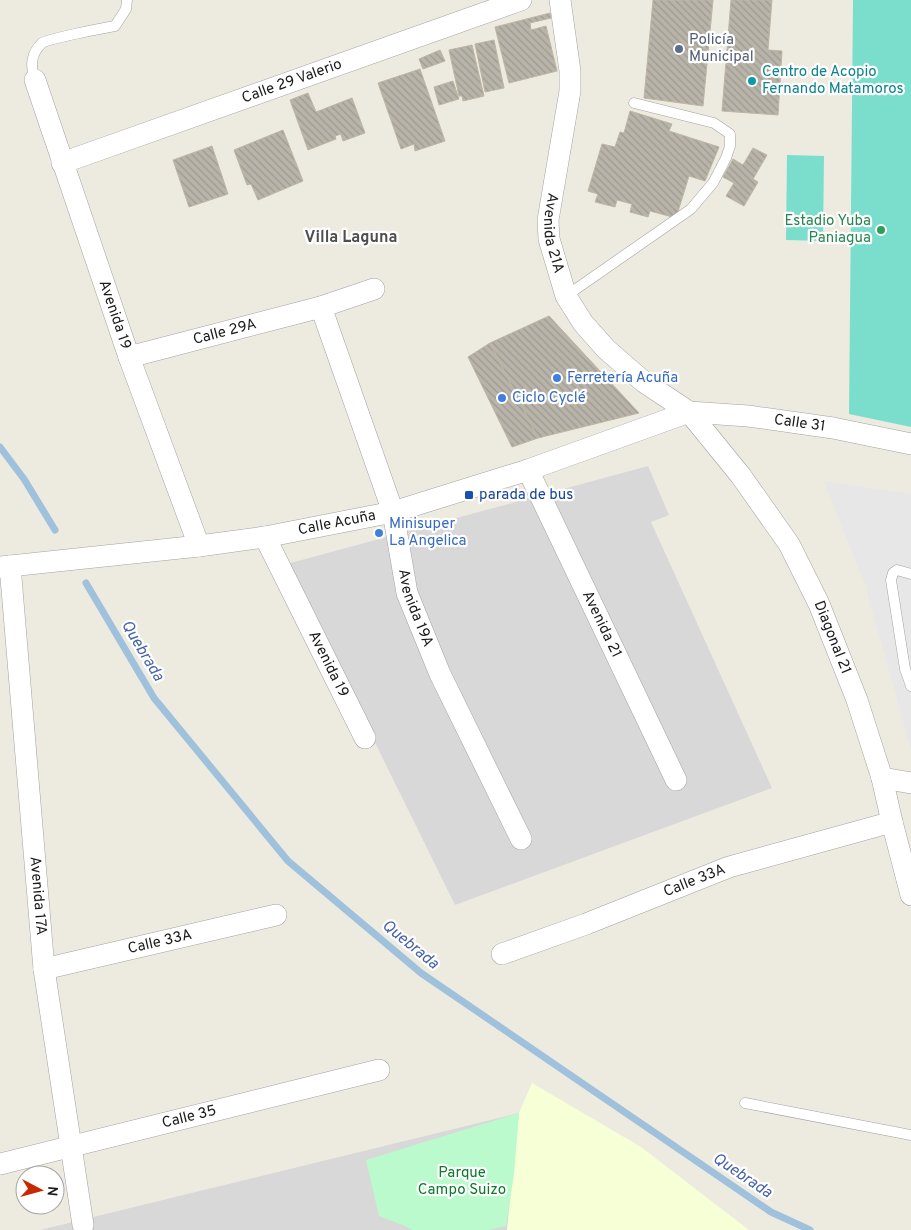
<svg xmlns="http://www.w3.org/2000/svg" width="911" height="1230" font-family="Overpass,sans-serif">
  <style>
    .residential { fill: #d9d8d8 }
    .education { fill: #f7ffd7 }
    .park { fill: #bafacc }
    .pitch { fill: #7bdecd }
    .parking { fill: #e7e7e7 }
    .lines { fill: none; stroke-linecap: round; stroke-linejoin: round }
    .stream { stroke: #9fc1dc; stroke-width: 7 }
    .building { fill: url(#building-back-hatch); stroke: #bfb5a2 }
    .lane-casing { stroke: #a2a2a2; stroke-width: 11 }
    .street-casing { stroke: #a2a2a2; stroke-width: 22 }
    .lane { stroke: #fff; stroke-width: 10 }
    .street { stroke: #fff; stroke-width: 21 }
    .service-dot { fill: #5c6f8a; stroke: #fff; stroke-width: 2 }
    .culture-dot { fill: #0f9aa8; stroke: #fff; stroke-width: 2 }
    .leisure-dot { fill: #2e9e5b; stroke: #fff; stroke-width: 2 }
    .shop-dot { fill: #3f7fe0; stroke: #fff; stroke-width: 2 }
    .transit-dot { fill: #1a4fb4; stroke: #fff; stroke-width: 2 }
    .labels { text-anchor: middle; dominant-baseline: central; stroke-width: 4.5; stroke-linejoin: round; paint-order: stroke }
    .service-label { font-size: 15px; fill: #4e5e75; stroke: #fff; text-anchor: start }
    .culture-label { font-size: 15px; fill: #0d838f; stroke: #fff; text-anchor: start }
    .street-label { font-size: 15px; fill: #1b1b1b; stroke: #fff }
    .leisure-label { font-size: 15px; fill: #27864d; stroke: #fff; text-anchor: end }
    .shop-label { font-size: 15px; fill: #366cbe; stroke: #fff; text-anchor: start }
    .transit-label { font-size: 15px; fill: #164399; stroke: #fff; text-anchor: start }
    .park-label { font-size: 15px; fill: #09792a; stroke: #fff }
    .neighbourhood-label { font-size: 16px; font-weight: bold; fill: #4e4e4e; stroke: #fff }
    .water-label { font-size: 16px; font-style: italic; fill: #4764ab; stroke: #fff }
  </style>
  <defs>
    <pattern id="building-back-hatch" width="6" height="6" patternUnits="userSpaceOnUse" patternTransform="scale(1.25)"><rect width="6" height="6" fill="#b9b4a9"/><path d="M-1 5l2 2M0 0l6 6M5-1l2 2" fill="none" stroke="#9e9a91"/></pattern>
  </defs>
  <rect width="100%" height="100%" fill="#edebe0"/>
  <g class="residential">
    <polygon points="648,466 669,515 651,522 772,788 455,905 287,564"/>
    <polygon points="519,1113 507,1230 40,1230"/>
  </g>
  <polygon class="education" points="532,1083 641,1147 749,1230 507,1230 519,1113"/>
  <polygon class="park" points="519,1113 514,1174 506,1226 488,1230 413,1230 405,1226 379,1216 366,1160"/>
  <g class="pitch">
    <polygon points="853,0 911,0 911,427 849,414"/>
    <polygon points="787,155 824,156 823,241 786,240"/>
  </g>
  <polygon class="parking" points="824,481 911,494 911,750 865,585"/>
  <g class="lines">
    <g class="stream">
      <polyline points="0,447 24,479 55,530"/>
      <polyline points="86,583 154,698 288,861 421,973 771,1212 810,1230"/>
    </g>
  </g>
  <g class="building">
    <polygon points="653,0 713,0 703,106 644,98"/>
    <polygon points="731,0 772,0 768,50 782,51 778,115 722,111"/>
    <polygon points="550,13 551,18 530,23 531,30 546,26 557,71 509,83 495,27"/>
    <polygon points="494,40 504,88 485,92 475,44"/>
    <polygon points="472,45 484,96 463,101 462,96 459,96 449,50"/>
    <polygon points="440,50 445,61 423,69 419,59"/>
    <polygon points="420,69 445,141 415,151 414,144 401,149 378,83"/>
    <polygon points="453,81 459,99 439,105 434,87"/>
    <polygon points="308,93 316,112 352,98 365,133 343,141 341,134 335,136 336,139 308,150 290,100"/>
    <polygon points="630,111 672,124 669,131 719,147 705,181 689,176 676,218 650,211 648,217 630,212 632,204 617,200 615,207 595,202 598,194 588,191 602,144 615,147 620,132 624,133"/>
    <polygon points="283,130 303,181 258,200 251,184 247,185 234,150"/>
    <polygon points="212,146 228,194 189,207 173,160"/>
    <polygon points="753,148 767,155 753,179 758,182 744,206 726,196 734,183 723,177 733,159 743,165"/>
    <polygon points="549,316 639,413 538,438 490,343"/>
    <polygon points="490,343 538,438 512,447 468,357"/>
  </g>
  <g class="lines">
    <g class="lane-casing">
      <g id="lane">
        <path d="M35,80c-5,-13 -4,-27 7,-37 5,-4 61,-15 73,-17l11,-17 1,-9"/>
        <polyline points="566,296 691,209 713,183 726,158 730,146 730,134 714,123 634,103"/>
        <polyline points="911,574 897,570 893,573 891,580 905,669 911,686"/>
        <polyline points="745,1103 911,1135"/>
      </g>
    </g>
    <g class="street-casing">
      <g id="street">
        <path id="s1" d="M560,0l10,71v20l-22,129 1,19 17,57 17,27 23,26 38,33 45,30 52,64 48,68 30,60 38,96 25,78 10,44 19,73"/>
        <path id="s2" d="M35,80l94,277 70,189"/>
        <path id="s3" d="M62,163l459,-163"/>
        <path id="s4" d="M374,289l-53,18 72,205 14,81 33,81 81,165"/>
        <path id="s5" d="M129,357l192,-50"/>
        <path id="s6" d="M528,470l148,310"/>
        <path id="s7" d="M265,537l100,201"/>
        <path id="s8" d="M10,566l34,403 39,256"/>
        <path id="s9" d="M0,567l199,-21 66,-9 128,-25 135,-42 161,-58 59,4 85,12 78,16"/>
        <polyline points="882,778 911,783"/>
        <path id="s10" d="M502,954l84,-30 143,-57 163,-45"/>
        <path id="s11" d="M44,969l232,-54"/>
        <path id="s12" d="M0,1164l379,-94"/>
      </g>
    </g>
    <use href="#lane" class="lane"/>
    <use href="#street" class="street"/>
  </g>
  <circle class="service-dot" cx="679" cy="49" r="5"/>
  <circle class="culture-dot" cx="752" cy="81" r="5"/>
  <circle class="leisure-dot" cx="881" cy="230" r="5"/>
  <g class="shop-dot">
    <circle cx="557" cy="378" r="5"/>
    <circle cx="502" cy="398" r="5"/>
    <circle cx="379" cy="533" r="5"/>
  </g>
  <rect class="transit-dot" x="464" y="490" width="10" height="10" rx="2.5"/>
  <g class="labels">
    <g class="service-label">
      <text x="689" y="40">Policía<tspan x="689" dy="17">Municipal</tspan></text>
    </g>
    <g class="culture-label">
      <text x="762" y="72">Centro de Acopio<tspan x="762" dy="17">Fernando Matamoros</tspan></text>
    </g>
    <g class="street-label">
      <text stroke="none"><textPath href="#s3" startOffset="244">Calle 29 Valerio</textPath></text>
      <text stroke="none"><textPath href="#s1" startOffset="236">Avenida 21A</textPath></text>
      <text stroke="none"><textPath href="#s2" startOffset="248">Avenida 19</textPath></text>
      <text stroke="none"><textPath href="#s5" startOffset="99">Calle 29A</textPath></text>
      <text stroke="none"><textPath href="#s9" startOffset="821">Calle 31</textPath></text>
      <text stroke="none"><textPath href="#s9" startOffset="340">Calle Acuña</textPath></text>
      <text stroke="none"><textPath href="#s4" startOffset="372">Avenida 19A</textPath></text>
      <text stroke="none"><textPath href="#s6" startOffset="171">Avenida 21</textPath></text>
      <text stroke="none"><textPath href="#s1" startOffset="741">Diagonal 21</textPath></text>
      <text stroke="none"><textPath href="#s7" startOffset="142">Avenida 19</textPath></text>
      <text stroke="none"><textPath href="#s10" startOffset="206">Calle 33A</textPath></text>
      <text stroke="none"><textPath href="#s8" startOffset="331">Avenida 17A</textPath></text>
      <text stroke="none"><textPath href="#s11" startOffset="119">Calle 33A</textPath></text>
      <text stroke="none"><textPath href="#s12" startOffset="195">Calle 35</textPath></text>
    </g>
    <g class="leisure-label">
      <text x="871" y="221">Estadio Yuba<tspan x="871" dy="17">Paniagua</tspan></text>
    </g>
    <g class="shop-label">
      <text x="567" y="378">Ferretería Acuña</text>
      <text x="512" y="398">Ciclo Cyclé</text>
      <text x="389" y="524">Minisuper<tspan x="389" dy="17">La Angelica</tspan></text>
    </g>
    <g class="transit-label">
      <text x="479" y="495">parada de bus</text>
    </g>
    <g class="park-label">
      <text x="462" y="1173">Parque<tspan x="462" dy="17">Campo Suizo</tspan></text>
    </g>
    <g class="neighbourhood-label">
      <text x="351" y="238">Villa Laguna</text>
    </g>
    <g class="water-label">
      <text transform="translate(142 651) rotate(59)">Quebrada</text>
      <text transform="translate(410 945) rotate(39)">Quebrada</text>
      <text transform="translate(742 1176) rotate(34)">Quebrada</text>
    </g>
  </g>
  <g transform="translate(40 1190) rotate(96)"><circle r="24" fill="#ffffff" stroke="#a4a4a4"/>
  <path d="M0-4L9 19L0 12L-9 19Z" fill="#c62900"/>
  <text y="-8" font-size="14" font-weight="bold" text-anchor="middle" fill="#1b1b1b">N</text>
  </g>
</svg>
